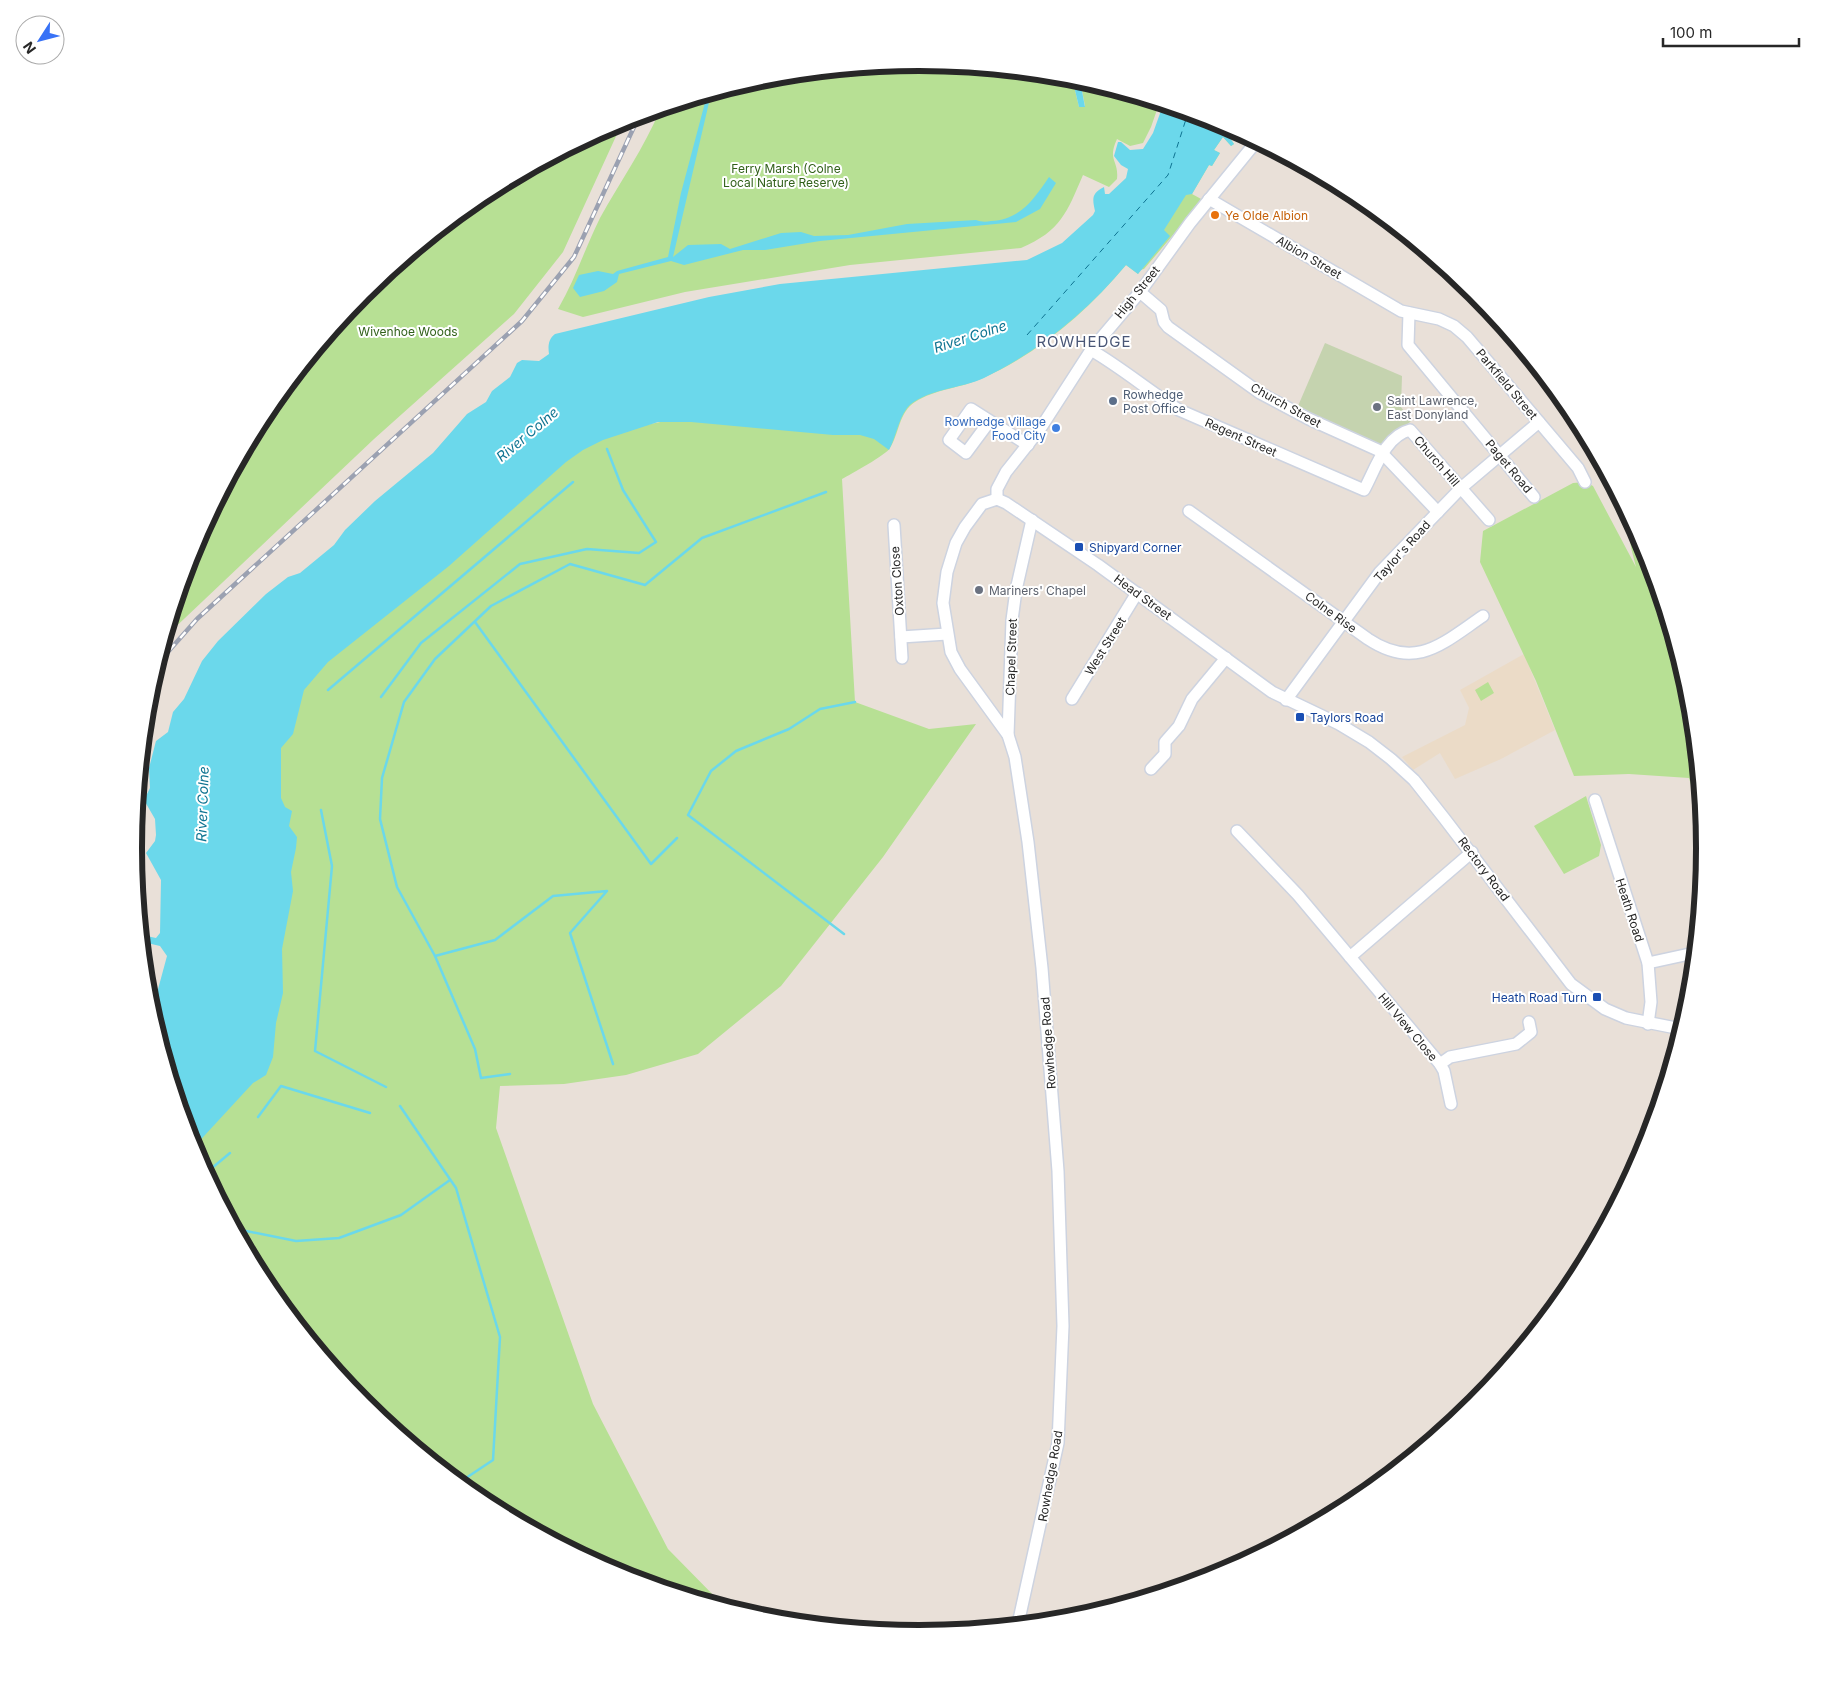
<svg xmlns="http://www.w3.org/2000/svg" width="1838" height="1696" font-family="Inter,sans-serif">
  <style>
    .education { fill: #ebdbc7 }
    .green { fill: #b7e094 }
    .cemetery { fill: #c5d3af }
    .water { fill: #6bd8eb }
    .lines { fill: none; stroke-linecap: round; stroke-linejoin: round }
    .stream { stroke: #6bd8eb; stroke-width: 2.5 }
    .ferry { stroke: #0f7492; stroke-width: 1; stroke-dasharray: 6 5; stroke-linecap: butt }
    .minor-casing { stroke: #cdd3e0; stroke-width: 14 }
    .minor { stroke: #fff; stroke-width: 11 }
    .rail-casing { stroke: #9ba1b1; stroke-width: 4.5 }
    .rail { stroke: #fff; stroke-width: 2.5; stroke-dasharray: 8; stroke-linecap: butt }
    .food-dot { fill: #e8710a; stroke: #fff; stroke-width: 2 }
    .service-dot { fill: #5c6f8a; stroke: #fff; stroke-width: 2 }
    .worship-dot { fill: #6b7280; stroke: #fff; stroke-width: 2 }
    .shop-dot { fill: #3f7fe0; stroke: #fff; stroke-width: 2 }
    .transit-dot { fill: #1a4fb4; stroke: #fff; stroke-width: 2 }
    .labels { text-anchor: middle; dominant-baseline: central; stroke-width: 4; stroke-linejoin: round; paint-order: stroke }
    .park-label { font-size: 12px; fill: #31601a; stroke: #fff }
    .food-label { font-size: 12px; fill: #c56008; stroke: #fff; text-anchor: start }
    .street-label { font-size: 12px; fill: #272727; stroke: #fff }
    .service-label { font-size: 12px; fill: #4e5e75; stroke: #fff; text-anchor: start }
    .worship-label { font-size: 12px; fill: #5b616d; stroke: #fff; text-anchor: start }
    .shop-label { font-size: 12px; fill: #366cbe; stroke: #fff; text-anchor: end }
    .transit-label { font-size: 12px; fill: #164399; stroke: #fff; text-anchor: start }
    .water-label { font-size: 14px; font-style: italic; fill: #0f7492; stroke: #fff }
    .quarter-label { font-size: 15px; letter-spacing: 1px; fill: #495676; stroke: #fff }
    .rim { fill: none; stroke: #272727; stroke-width: 6 }
  </style>
  <rect width="100%" height="100%" fill="#e9e0d8"/>
  <polygon class="education" points="1524,654 1555,730 1501,759 1455,779 1440,753 1413,770 1402,757 1465,725 1469,708 1460,690"/>
  <g class="green">
    <path d="M919,63l153,15 7,29 6,-1 -5,-26 79,24 -8,23 -8,16 -13,3 -13,-7c-10,22 2,21 0,40l-8,8 -26,-12c-16,37 -22,56 -62,73l-171,17 -165,27 -102,25 -25,-8c17,-29 27,-61 42,-91 20,-36 44,-70 60,-108l106,-32z"/>
    <polygon points="623,121 563,252 514,314 374,439 166,636 193,547 266,411 364,292 483,195"/>
    <path d="M1219,122l15,22 -3,2 -8,-9 -9,13 6,3 -8,13 -3,-1 -17,29 11,6 -59,69 -4,1 -2,4 -12,-9c-39,47 -87,88 -143,113 -21,10 -48,11 -68,24 -16,10 -16,32 -25,46 -4,7 -39,26 -48,31l13,223 74,27 47,-5 -93,133 -102,129 -83,68 -72,21 -62,9 -64,2 -4,42 97,276 75,145 56,57 -106,-32 -136,-73 -119,-98 -97,-119 -73,-136 49,-409 278,-288 377,-78z"/>
    <path d="M1585,482l8,4 43,81c-4,-17 -9,-27 -4,-44l13,25 44,147 13,129 -13,-46 -60,-4 -55,2 -38,-95 -56,-119 3,-31 90,-48z"/>
    <polygon points="1488,682 1494,693 1481,701 1475,690"/>
    <polygon points="1586,796 1601,845 1599,856 1564,874 1534,826"/>
  </g>
  <polygon class="cemetery" points="1325,343 1402,376 1401,407 1411,421 1383,447 1302,413 1298,406"/>
  <g class="water">
    <polygon points="1072,78 1080,80 1085,107 1079,107"/>
    <path d="M711,94l-38,163 15,-12 33,-1 9,5 51,-16 20,-1 13,4 34,-1 59,-11 69,-4c5,2 10,2 15,1 29,-1 43,-22 58,-44l7,6 -16,26 -24,13 -196,19 -55,9h-22l-59,15 -13,-4 -52,13 -2,8 -13,9 -24,6 -7,-9 6,-13 19,-4 15,3 4,-3 51,-14 13,-64 26,-98z"/>
    <path d="M1163,105l56,17 15,22 -3,2 -8,-9 -9,13 6,3 -8,13 -3,-1 -17,29 -6,1 -22,35 6,6 -32,38 -12,-9c-39,47 -87,86 -142,113 -21,10 -62,12 -77,30 -9,12 -11,29 -18,42l-15,-11 -14,-4h-27l-142,-13h-33l-55,18 -20,10 -17,12 -117,104 -121,96 -24,28 -11,44 -12,14v50l4,9 7,4 -3,15 8,11 -1,11 -5,24 2,19 -11,58 1,44 -7,30 -3,34 -7,18 -13,8 -60,65 -44,-145 8,-10 10,-37 -7,-10 -17,-4 -1,-7 14,3 4,-5 1,-53 -15,-27 9,-12 1,-6 -1,-16 -11,-19 6,-12 -1,-20 7,-27 12,-9 5,-20 11,-13 18,-38 16,-20 48,-47 22,-17 12,-4 34,-28 11,-15 30,-29 58,-48 34,-39 19,-12 6,-11 18,-14 7,-14 5,-3 17,1 10,-7c-1,-7 -1,-15 6,-20l154,-37 71,-13 247,-24 35,-17 31,-28 2,-4c-3,-13 -3,-18 9,-24l1,7h4l17,-16 2,-9 -7,-4 -7,-9 4,-14h3l9,8 13,-1 10,-16z"/>
  </g>
  <g class="lines">
    <g class="stream">
      <polyline points="475,622 651,864 677,838"/>
      <polyline points="328,690 573,482"/>
      <polyline points="381,697 421,643 520,564 587,549 639,553 656,542 623,490 607,449"/>
      <polyline points="321,810 332,866 315,1051 386,1087"/>
      <polyline points="844,934 688,815 711,771 736,751 789,729 820,709 855,702"/>
      <polyline points="435,956 495,940 553,896 607,891 570,933 613,1064"/>
      <polyline points="510,1074 481,1078 475,1049 435,956 397,887 380,819 382,778 404,702 435,659 491,606 570,564 645,585 702,538 826,492"/>
      <polyline points="400,1106 456,1188 500,1337 493,1460 460,1482"/>
      <polyline points="258,1117 281,1086 370,1113"/>
      <polyline points="206,1173 230,1153"/>
      <polyline points="236,1229 296,1241 339,1238 401,1215 450,1180"/>
    </g>
    <polyline class="ferry" points="1027,335 1168,175 1188,113"/>
    <g class="minor-casing">
      <g id="minor">
        <polyline points="1209,199 1401,311 1439,319 1454,326 1467,337 1578,468 1585,482"/>
        <polyline points="1140,292 1161,310 1164,322 1168,327 1260,393 1309,419 1380,451 1438,512"/>
        <polyline points="1409,313 1408,345 1534,497"/>
        <path d="M1091,350c31,18 58,41 88,60l185,80c11,-20 21,-54 46,-60l79,90"/>
        <polyline points="989,422 966,453 949,440 971,409 1028,445"/>
        <polyline points="997,499 997,489 1006,472 1040,429 1091,350 1140,292 1190,223 1256,142"/>
        <path d="M1189,511l179,128c48,32 75,4 115,-23"/>
        <polyline points="894,525 902,658"/>
        <polyline points="901,637 947,634"/>
        <polyline points="1072,699 1137,593"/>
        <polyline points="1286,700 1380,572 1461,488 1539,422"/>
        <polyline points="1008,735 1012,620 1016,590 1032,520"/>
        <polyline points="1151,769 1165,754 1165,742 1179,726 1192,699 1226,658"/>
        <polyline points="1595,800 1648,963 1651,1002 1648,1024"/>
        <polyline points="1237,831 1298,895 1440,1064 1444,1071 1451,1104"/>
        <polyline points="1350,957 1472,852"/>
        <polyline points="1648,963 1694,953"/>
        <polyline points="1440,1064 1450,1057 1516,1044 1531,1032 1529,1022"/>
        <polyline points="1018,1624 1058,1443 1063,1326 1058,1171 1042,968 1028,842 1015,757 1008,735 960,669 951,652 943,603 947,572 956,543 965,527 982,504 997,499 1006,503 1098,565 1272,692 1339,724 1369,742 1391,759 1414,780 1444,818 1571,984 1605,1009 1626,1018 1681,1029"/>
      </g>
    </g>
    <use href="#minor" class="minor"/>
    <g class="rail-casing">
      <polyline id="rail" points="159,662 197,619 522,321 574,257 639,116"/>
    </g>
    <use href="#rail" class="rail"/>
  </g>
  <circle class="food-dot" cx="1215" cy="215" r="5"/>
  <circle class="service-dot" cx="1113" cy="401" r="5"/>
  <g class="worship-dot">
    <circle cx="1377" cy="407" r="5"/>
    <circle cx="979" cy="590" r="5"/>
  </g>
  <circle class="shop-dot" cx="1056" cy="428" r="5"/>
  <g class="transit-dot">
    <rect x="1074" y="542" width="10" height="10" rx="2.5"/>
    <rect x="1295" y="712" width="10" height="10" rx="2.5"/>
    <rect x="1592" y="992" width="10" height="10" rx="2.5"/>
  </g>
  <g class="labels">
    <g class="park-label">
      <text x="786" y="168">Ferry Marsh (Colne<tspan x="786" dy="14">Local Nature Reserve)</tspan></text>
      <text x="408" y="331">Wivenhoe Woods</text>
    </g>
    <g class="food-label">
      <text x="1225" y="215">Ye Olde Albion</text>
    </g>
    <g class="street-label">
      <text transform="translate(1309 257) rotate(30)">Albion Street</text>
      <text transform="translate(1137 292) rotate(-51)">High Street</text>
      <text transform="translate(1507 384) rotate(50)">Parkfield Street</text>
      <text transform="translate(1286 405) rotate(29)">Church Street</text>
      <text transform="translate(1241 437) rotate(24)">Regent Street</text>
      <text transform="translate(1437 461) rotate(49)">Church Hill</text>
      <text transform="translate(1509 466) rotate(50)">Paget Road</text>
      <text transform="translate(1402 551) rotate(-48)">Taylor's Road</text>
      <text transform="translate(897 581) rotate(-94)">Oxton Close</text>
      <text transform="translate(1143 597) rotate(36)">Head Street</text>
      <text transform="translate(1331 612) rotate(36)">Colne Rise</text>
      <text transform="translate(1105 646) rotate(-58)">West Street</text>
      <text transform="translate(1011 657) rotate(-88)">Chapel Street</text>
      <text transform="translate(1484 869) rotate(53)">Rectory Road</text>
      <text transform="translate(1630 910) rotate(72)">Heath Road</text>
      <text transform="translate(1408 1027) rotate(50)">Hill View Close</text>
      <text transform="translate(1048 1043) rotate(-94)">Rowhedge Road</text>
      <text transform="translate(1050 1476) rotate(-80)">Rowhedge Road</text>
    </g>
    <g class="service-label">
      <text x="1123" y="394">Rowhedge<tspan x="1123" dy="14">Post Office</tspan></text>
    </g>
    <g class="worship-label">
      <text x="1387" y="400">Saint Lawrence,<tspan x="1387" dy="14">East Donyland</tspan></text>
      <text x="989" y="590">Mariners' Chapel</text>
    </g>
    <g class="shop-label">
      <text x="1046" y="421">Rowhedge Village<tspan x="1046" dy="14">Food City</tspan></text>
    </g>
    <g class="transit-label">
      <text x="1089" y="547">Shipyard Corner</text>
      <text x="1310" y="717">Taylors Road</text>
      <text x="1587" y="997" text-anchor="end">Heath Road Turn</text>
    </g>
    <g class="water-label">
      <text transform="translate(970 336) rotate(-18)">River Colne</text>
      <text transform="translate(527 434) rotate(-40)">River Colne</text>
      <text transform="translate(202 804) rotate(-88)">River Colne</text>
    </g>
    <g class="quarter-label">
      <text x="1084" y="341">ROWHEDGE</text>
    </g>
  </g>
  <path d="M0 0H1838V1696H0ZM142 848a777 777 0 1 1 1554 0a777 777 0 1 1-1554 0Z" fill="#fff" fill-rule="evenodd"/>
  <path class="rim" d="M142 848a777 777 0 1 1 1554 0a777 777 0 1 1-1554 0Z"/>
  <g transform="translate(40 40) rotate(234)"><circle r="24" fill="#ffffff" stroke="#a9a9a9"/>
  <path d="M0-4L9 19L0 12L-9 19Z" fill="#3872f6"/>
  <text y="-8" font-size="14" font-weight="bold" text-anchor="middle" fill="#272727">N</text>
  </g>
  <path d="M1663 38v8h136v-8" fill="none" stroke="#272727" stroke-width="2.5"/>
  <text x="1670" y="38" font-size="15" fill="#272727" stroke="#ffffff" stroke-width="4" paint-order="stroke">100 m</text>
</svg>
